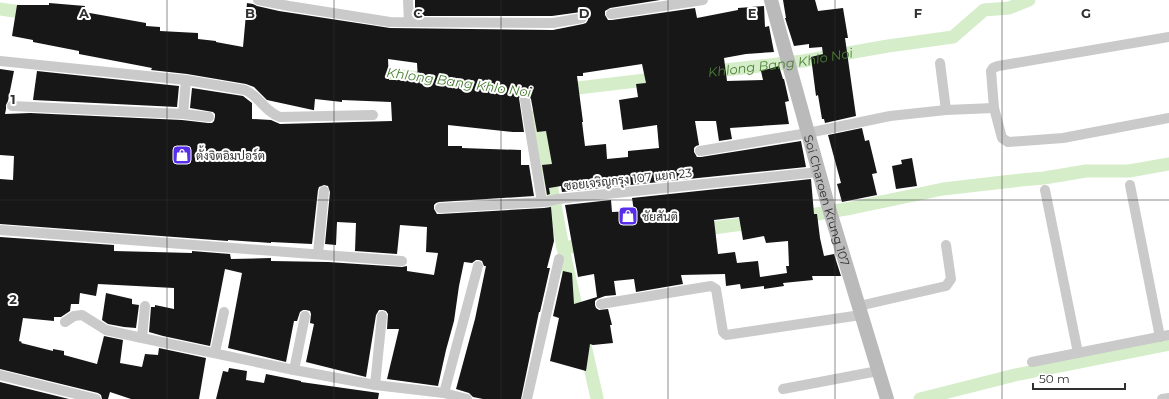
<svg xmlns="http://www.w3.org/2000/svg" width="1169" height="399" font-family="Montserrat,Sarabun,sans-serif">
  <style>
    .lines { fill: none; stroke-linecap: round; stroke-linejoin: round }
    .canal { stroke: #d5edc9; stroke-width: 13 }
    .building { fill: #171717; fill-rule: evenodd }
    .street { stroke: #cacaca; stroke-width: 10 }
    .secondary { stroke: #bababa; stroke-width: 14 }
    .grid { fill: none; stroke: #303030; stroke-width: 1; stroke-opacity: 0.55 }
    .labels { text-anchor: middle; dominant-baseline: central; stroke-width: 4; stroke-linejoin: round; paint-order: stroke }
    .poi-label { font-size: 12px; fill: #303030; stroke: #fff; text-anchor: start }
    .street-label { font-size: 12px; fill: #303030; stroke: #fff }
    .water-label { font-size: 13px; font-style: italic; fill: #4c8135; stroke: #fff }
    .grid-label { font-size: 13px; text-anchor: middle; font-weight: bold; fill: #303030; stroke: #fff; stroke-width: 4; stroke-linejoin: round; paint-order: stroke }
  </style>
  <rect width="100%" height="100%" fill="#fff"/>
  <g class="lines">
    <g class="canal">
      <polyline points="0,9 34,14"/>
      <polyline points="372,72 434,80"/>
      <path id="s1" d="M708,72l95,-11 85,-15 65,-9 31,-27 25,-2 20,-8"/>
      <polyline points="561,90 662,78"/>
      <polyline points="538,114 563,248 579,320"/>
      <polyline points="799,217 852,208 943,189 1021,180 1044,178 1086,171 1129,171 1169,164"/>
      <polyline points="698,230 758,222"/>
      <polyline points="563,248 589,244"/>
      <polyline points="584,341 597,398"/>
      <polyline points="920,399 1015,375 1169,344"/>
    </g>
  </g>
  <g class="building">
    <path d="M415,0h245l-50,8 -5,3v4l3,5h4l83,-12 2,10 41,-8v-2l26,-2 1,21 4,-1 5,26 -28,2 -22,4 3,23 36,-1 -2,-9 18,-5 4,13h1l5,22 -4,1 4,22 -59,4 2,11 -13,2 -3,-20h-21l4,24 -3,1 -2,2v4l3,5h4l100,-16 5,26 -244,25 -1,-6 -12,2 1,6 -3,1 -5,-30 10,-1 -6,-33 -9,1 -6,-33 -3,-5h-4l-3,1 -2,3 5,34h-11l-65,-7v21h14v2l59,2v15h8l5,31 -95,6 -3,1 -2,2v4l3,5h3l104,-6 7,-1 3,34 -7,27h3l-10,44h-1l-18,87h-38l-10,-2 -4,-4 -13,-4 19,-70 11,-53h-2l-2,-5 -3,-1h-3l-4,3 -8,-1 -5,24 -5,35 -8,29 -8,36 -51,-7 12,-50h-12l1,-15 -2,-3 -3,-1h-4l-3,5 -10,62 -60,-15 8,-38 -4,-1 1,-9 -1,-3 -4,-1h-3l-3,2 -3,9h-3l-8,41 -58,-14 14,-75 -17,-4 -15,77 -47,-10 -14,-4 2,-25h4v-2l19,4v-21l-76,-4 -2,12 -16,-3 -1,11h-8l-1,7 -9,6h-7v4l-31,-3 -4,23 3,1 -1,1 32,8v-2l11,2v4l33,9 7,-28 19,4 -3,23 22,4 3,-13 13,1 1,-7 47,10 -7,41h-68l-21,-7 -2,7h-6l-1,-4 -3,-2 -98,-24v-132l114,8v6l78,2v-2l38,3 1,5 40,-1v3l57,1 74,5 5,-1v5l27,4 4,-22 -12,-1 1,-25 -27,-2 -3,29 -42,-3 1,-28 -19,-1 -1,23 -11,-1 5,-52 -2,-6 -4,-1 -5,2 -1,3 -6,54 -41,-2v1l-43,-3v1l-228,-17v-45l13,1 1,-24 -14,-1v-86l14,2 -6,30 -2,4v4l-1,5 25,-1 152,7 26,3h4l2,-2 1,-4v-3l-2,-2 -23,-4 2,-20 51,8 9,7v16l19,1 9,4 112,-3 -1,-19 -49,-2v2l-27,-3 -1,11h-1l-46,-10 -13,-13 -8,-3 -59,-10 -36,-4 1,-2 -73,-14v-3l-46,-9v-2l-21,-4 5,-31h32v-2l36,3 -1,6 62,11v3l14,1v4l38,2v6l18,2v1l27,5 4,-44 6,1 4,2 22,5 111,17 163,2 30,-6 3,-1 2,-3v-3l-1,-3 -6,-2 -29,4h-137zM388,59l29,4 1,17h-29zM642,64l4,19 -10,1 2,13 -19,3 4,30 34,-5 2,23 -31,3v6l-21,2 -1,-15 -21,2 -3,-24h1l-6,-46h6v-3z"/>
    <polygon points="783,0 815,0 818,11 843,8 848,38 845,38 856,116 825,123 824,119 822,119 818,95 816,96 811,57 823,54 822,47 809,48 809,44 794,46 785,18 786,18"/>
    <polygon points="37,71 179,86 177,107 33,100"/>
    <polygon points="862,128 865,141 869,140 877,173 872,174 877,195 842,202 837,184 841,183 828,135"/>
    <polygon points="912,158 917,186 896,189 892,166 902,164 901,160"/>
    <path d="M811,179l3,35h3l3,24 4,18 10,-2 7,22h-29l1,4 -30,3 1,3 -20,3v-3l-23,3 -1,-5 -14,2 -1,-12 -44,1 2,9 -47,8 -2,-13 -20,2 2,14 -11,1 -8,3 -2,2v4l1,3 3,2 9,-1 4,16h-2l3,18 -20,2 -3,-1 -4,27 -36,-10 9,-43 -6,-2 10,-45 9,2 2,31 23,-7 -3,-23 -16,3 -13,-72 46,-5 1,12 22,-1 -2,-13zM739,217l4,23 21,-4 2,7 22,-2 1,25h-3l1,7 -27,4 -2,-16 -21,2 -2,-11 -17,2 -4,-34z"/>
    <polygon points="106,293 132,299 132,304 139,305 136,328 124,327 108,324 102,320"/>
    <polygon points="229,368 247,371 246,380 264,383 266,374 301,381 301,382 379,393 378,399 216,399 223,371 228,372"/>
    <polygon points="0,382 69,399 0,399"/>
  </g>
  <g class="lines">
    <g class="street">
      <polyline points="258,0 289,6 390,22 553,23 582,18"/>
      <polyline points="408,0 409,22"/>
      <polyline points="611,14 703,0"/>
      <polyline points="1169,37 998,66 993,68 991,71 994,108 1002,138 1008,142 1063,138 1169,118"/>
      <path d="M0,61l186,19 59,10c14,6 20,22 35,27l93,-2"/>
      <polyline points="940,63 946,110"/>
      <polyline points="525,100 542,202"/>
      <polyline points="12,106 183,114 209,117"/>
      <polyline points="183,114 186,80"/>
      <polyline points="700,151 808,133 890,116 946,110 994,108"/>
      <polyline points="1130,185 1160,337"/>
      <polyline points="1045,190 1078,353"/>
      <polyline points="440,208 544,202 558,199 819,172"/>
      <polyline points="0,230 402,261"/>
      <polyline points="318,254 324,191"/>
      <polyline points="601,304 711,286 716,289 723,332 726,335 861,315"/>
      <polyline points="859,306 946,286 951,279 946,245"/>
      <polyline points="65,322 74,316 82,315 106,330 142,338 294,370 375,385 444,393 467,399"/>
      <polyline points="142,338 145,306"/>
      <polyline points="215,352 224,312"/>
      <polyline points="1032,362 1169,335"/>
      <polyline points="294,370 305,316"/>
      <polyline points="0,375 96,399"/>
      <polyline points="375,385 382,316"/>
      <polyline points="783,389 878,371"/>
      <polyline points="444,393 478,266"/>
      <polyline points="527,399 559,259"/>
      <polyline points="1162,399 1169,398"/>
    </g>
    <path class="secondary" id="s2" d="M771,0l57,205 59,194"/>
  </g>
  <path class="grid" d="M167,0v399M334,0v399M501,0v399M668,0v399M835,0v399M1002,0v399M0,200h1169"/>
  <defs>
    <g id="shop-square" transform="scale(1)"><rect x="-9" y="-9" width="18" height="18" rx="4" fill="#582eea" stroke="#fff"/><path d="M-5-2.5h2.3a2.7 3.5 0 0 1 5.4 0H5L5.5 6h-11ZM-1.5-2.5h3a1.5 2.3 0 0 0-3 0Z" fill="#fff"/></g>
  </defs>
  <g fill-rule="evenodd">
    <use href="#shop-square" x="182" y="155"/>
    <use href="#shop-square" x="628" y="216"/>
  </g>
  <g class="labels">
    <g class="poi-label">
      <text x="196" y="155">ตั้งจิตอิมปอร์ต</text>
      <text x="642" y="216">ชัยสันติ</text>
    </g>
    <g class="street-label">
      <text transform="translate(628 179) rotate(-6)">ซอยเจริญกรุง 107 แยก 23</text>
      <text stroke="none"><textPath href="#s2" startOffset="208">Soi Charoen Krung 107</textPath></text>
    </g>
    <g class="water-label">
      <text stroke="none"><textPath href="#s1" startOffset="73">Khlong Bang Khlo Noi</textPath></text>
      <text transform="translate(459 82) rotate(8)">Khlong Bang Khlo Noi</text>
    </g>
  </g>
  <g class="grid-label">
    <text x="84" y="18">A</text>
    <text x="250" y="18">B</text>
    <text x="418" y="18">C</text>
    <text x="584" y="18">D</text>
    <text x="752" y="18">E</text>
    <text x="918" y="18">F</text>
    <text x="1086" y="18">G</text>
    <text x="13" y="104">1</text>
    <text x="13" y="304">2</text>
  </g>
  <path d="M1033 383v6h92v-6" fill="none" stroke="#303030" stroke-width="2"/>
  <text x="1039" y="383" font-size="12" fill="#303030" stroke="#ffffff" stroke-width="3" paint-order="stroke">50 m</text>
</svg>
